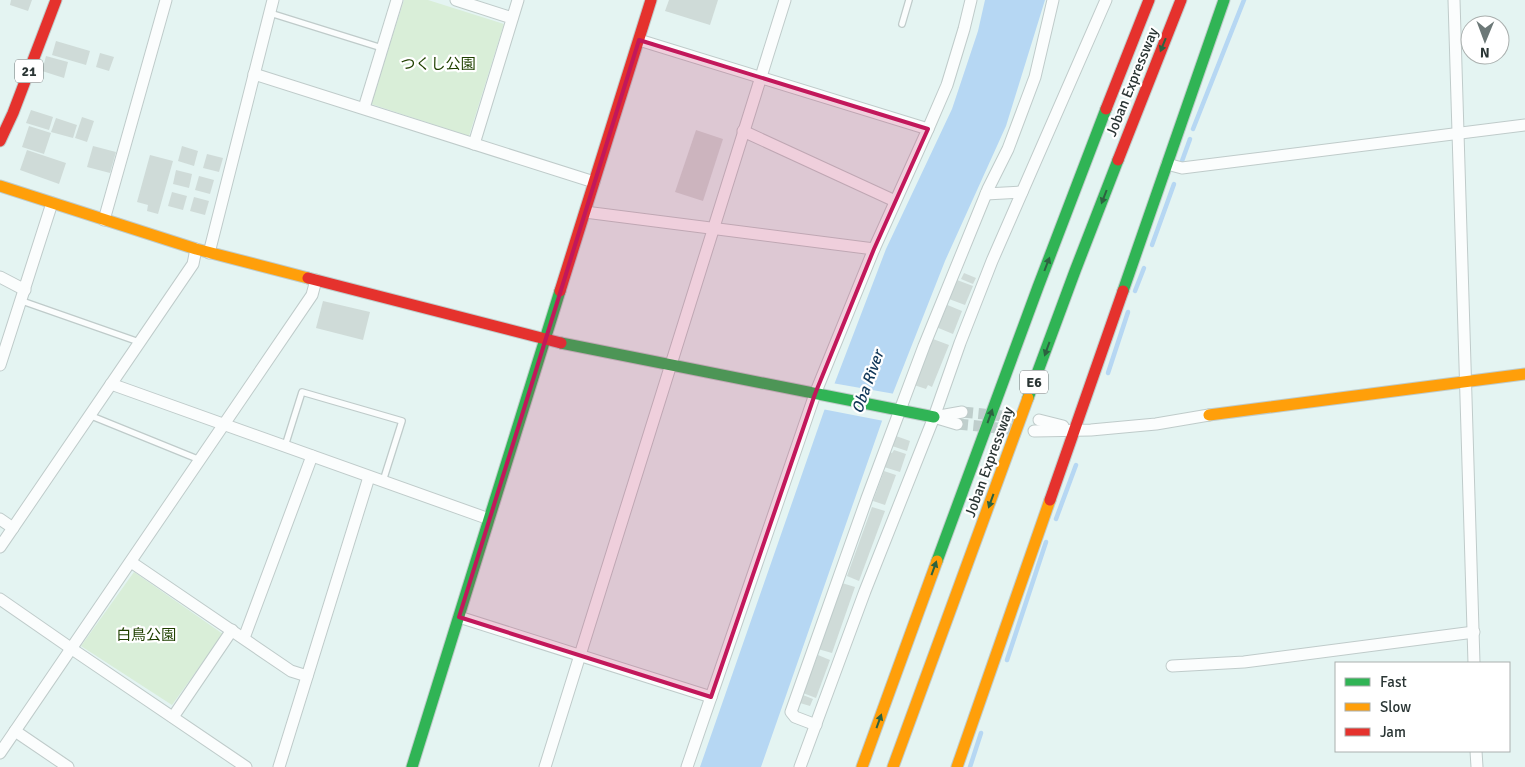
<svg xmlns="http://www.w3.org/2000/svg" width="1525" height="767" font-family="Signika,'Noto Sans JP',sans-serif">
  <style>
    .green { fill: #d9eed8 }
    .water { fill: #b6d7f3 }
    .pier { fill: #e4f4f2 }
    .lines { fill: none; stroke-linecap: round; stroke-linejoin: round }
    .stream { stroke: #b6d7f3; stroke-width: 4.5 }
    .building { fill: #cfdbd8 }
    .street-tunnel { stroke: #bfcecc; stroke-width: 11; stroke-dasharray: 11 5.5; stroke-linecap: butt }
    .lane-casing { stroke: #bfcbca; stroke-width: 8 }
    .street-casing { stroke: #bfcbca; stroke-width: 13 }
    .fast-casing { stroke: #bfcbca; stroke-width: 13 }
    .slow-casing { stroke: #bfcbca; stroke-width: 13 }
    .jam-casing { stroke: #bfcbca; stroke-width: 13 }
    .lane { stroke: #fbfdfd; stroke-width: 5.5 }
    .street { stroke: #fbfdfd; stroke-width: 11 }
    .fast { stroke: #30b455; stroke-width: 11 }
    .slow { stroke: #ff9f0a; stroke-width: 11 }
    .jam { stroke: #e5322d; stroke-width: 11 }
    .oneway { fill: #2d6240 }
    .marked { fill: #c2185b; fill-opacity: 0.2; stroke: #c2185b; stroke-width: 4; stroke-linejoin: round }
    .labels { text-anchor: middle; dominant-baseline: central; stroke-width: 4.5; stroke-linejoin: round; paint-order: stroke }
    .shield { fill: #fff; stroke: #6b7272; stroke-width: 1 }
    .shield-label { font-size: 14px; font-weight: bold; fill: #2b3635 }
    .park-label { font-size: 15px; fill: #204100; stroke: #fff }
    .street-label { font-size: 15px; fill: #2b3635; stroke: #fff }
    .water-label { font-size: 16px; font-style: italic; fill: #113758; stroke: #fff }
  </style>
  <rect width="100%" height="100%" fill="#e4f4f2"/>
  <g class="green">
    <polygon points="404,0 428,0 504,24 469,136 371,104"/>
    <polygon points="134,572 223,634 172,705 81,646"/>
  </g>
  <polygon class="water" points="985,0 1045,0 1006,126 945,261 882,421 761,767 700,767 824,411 886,249 952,109 978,31"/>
  <polygon class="pier" points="832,383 895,394 884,421 822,409"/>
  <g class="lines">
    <g class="stream">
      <polyline points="1193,129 1244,0"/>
      <polyline points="1182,161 1190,139"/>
      <polyline points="1152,245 1174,184"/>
      <polyline points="1135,291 1144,268"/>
      <polyline points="1108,373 1128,312"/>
      <polyline points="1056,519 1076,465"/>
      <polyline points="1007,660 1046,542"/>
      <polyline points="970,767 981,733"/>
    </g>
  </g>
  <g class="building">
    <polygon points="11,0 32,0 28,11 10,5"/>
    <polygon points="669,0 718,0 710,25 665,11"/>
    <polygon points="56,41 90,51 86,65 52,55"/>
    <polygon points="100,53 114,57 109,71 96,67"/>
    <polygon points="46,56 68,62 64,78 42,71"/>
    <polygon points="31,110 53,117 49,130 26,123"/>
    <polygon points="82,117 94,121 87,142 75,138"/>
    <polygon points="56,118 77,125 73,138 51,132"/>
    <polygon points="29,126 51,133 44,154 22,147"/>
    <polygon points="696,130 723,139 703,201 675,192"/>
    <polygon points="93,146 116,152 110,173 87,167"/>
    <polygon points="182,146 198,151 194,166 178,161"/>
    <polygon points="27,150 66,163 59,184 20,170"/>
    <polygon points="207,154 223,158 219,172 203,168"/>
    <polygon points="150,155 173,161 158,214 147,211 148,205 137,202"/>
    <polygon points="176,170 192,174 189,188 173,184"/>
    <polygon points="199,176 214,180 210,194 195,190"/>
    <polygon points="172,192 187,196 183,210 168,206"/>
    <polygon points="194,197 209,201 205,215 190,211"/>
    <polygon points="964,273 976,278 973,284 961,279"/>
    <polygon points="957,280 973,286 965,305 949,299"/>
    <polygon points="323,301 370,312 363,340 316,328"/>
    <polygon points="945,304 962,311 953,334 936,327"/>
    <polygon points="933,339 949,345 932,387 928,385 926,389 914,385"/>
    <polygon points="896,436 910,441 907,451 892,446"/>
    <polygon points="894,450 906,454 900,472 884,467 889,452 892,453"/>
    <polygon points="884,471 896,475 885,505 873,501"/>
    <polygon points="872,507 885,511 859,581 847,576"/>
    <polygon points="842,583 855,587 832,653 818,649"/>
    <polygon points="818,655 830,660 816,698 803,693"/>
    <polygon points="803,695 813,699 810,706 800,703"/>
  </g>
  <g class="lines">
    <g class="street-tunnel">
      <polyline points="962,412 1025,418"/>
      <polyline points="957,424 1019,430"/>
    </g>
    <g class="lane-casing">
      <g id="lane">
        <polyline points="270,13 382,48"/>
        <polyline points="902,24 909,0"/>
        <polyline points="22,301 139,342"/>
        <polyline points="89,415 200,460"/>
        <polyline points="285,446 302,392 402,421 383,481"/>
      </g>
    </g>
    <g class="street-casing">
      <g id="street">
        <polyline points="456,0 512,18"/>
        <polyline points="1454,0 1474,663"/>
        <polyline points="639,40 928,129"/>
        <polyline points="254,74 594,182"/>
        <polyline points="364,108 397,0"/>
        <polyline points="743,131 895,201"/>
        <polyline points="474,144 518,0"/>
        <polyline points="1167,164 1182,168 1525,125"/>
        <polyline points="986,194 1022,192"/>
        <polyline points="585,212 874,249"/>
        <polyline points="104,220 166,0"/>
        <polyline points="209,253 273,0"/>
        <polyline points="0,277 25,290"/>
        <polyline points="0,365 52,203"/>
        <polyline points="111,384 489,519"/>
        <polyline points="934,417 962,412"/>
        <polyline points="937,418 957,424"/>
        <polyline points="1039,420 1063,426"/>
        <polyline points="1034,431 1091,430 1156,424 1209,415"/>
        <polyline points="0,519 13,528"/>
        <polyline points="0,547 193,264 196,249"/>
        <polyline points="131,562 291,671 307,676"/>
        <polyline points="0,599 72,649 246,767"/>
        <polyline points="459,617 711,697"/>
        <polyline points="244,638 312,456"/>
        <polyline points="1172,666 1244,662 1474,632"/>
        <polyline points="173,717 232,630"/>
        <polyline points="816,725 795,717 791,712 867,498 924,346 988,189 1008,149 1035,77 1053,0"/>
        <polyline points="15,731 68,767"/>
        <polyline points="1476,751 1477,767"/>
        <polyline points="0,753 312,295 316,280"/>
        <polyline points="279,767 369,477"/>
        <polyline points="545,767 785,0"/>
        <polyline points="687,767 815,394 874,249 928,129 947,85 964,29 971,0"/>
        <polyline points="800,767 865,591 934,417 960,343 992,261 1106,0"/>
      </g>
    </g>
    <g class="fast-casing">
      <g id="fast">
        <polyline points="1123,291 1224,0"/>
        <polyline points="561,343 934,417"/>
        <polyline points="1028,398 1075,271 1118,160"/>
        <polyline points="937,561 1038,287 1106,109"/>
        <polyline points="412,767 560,291"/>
      </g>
    </g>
    <g class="slow-casing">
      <g id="slow">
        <polyline points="0,186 196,249 308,278"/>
        <polyline points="1209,415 1525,374"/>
        <polyline points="862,767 937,561"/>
        <polyline points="893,767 1028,398"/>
        <polyline points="957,767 1050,500"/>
      </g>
    </g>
    <g class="jam-casing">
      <g id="jam">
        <polyline points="1106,109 1149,0"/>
        <polyline points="0,141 13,113 56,0"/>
        <polyline points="1118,160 1181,0"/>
        <polyline points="308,278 561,343"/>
        <polyline points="560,291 651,0"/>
        <polyline points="1050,500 1123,291"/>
      </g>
    </g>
    <use href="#lane" class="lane"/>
    <use href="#street" class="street"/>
    <use href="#fast" class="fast"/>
    <use href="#slow" class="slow"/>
    <use href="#jam" class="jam"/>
  </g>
  <defs><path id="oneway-solid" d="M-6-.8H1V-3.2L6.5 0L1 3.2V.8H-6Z" transform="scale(1.25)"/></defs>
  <g class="oneway">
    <use href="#oneway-solid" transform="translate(1163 45) rotate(112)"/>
    <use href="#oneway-solid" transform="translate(1104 197) rotate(111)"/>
    <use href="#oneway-solid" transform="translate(1047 264) rotate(-69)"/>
    <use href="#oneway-solid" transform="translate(1047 349) rotate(110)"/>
    <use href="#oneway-solid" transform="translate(990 416) rotate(-70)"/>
    <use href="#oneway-solid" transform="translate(991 501) rotate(110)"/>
    <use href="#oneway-solid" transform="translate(934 568) rotate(-70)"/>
    <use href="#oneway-solid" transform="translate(879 721) rotate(-70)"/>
  </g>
  <path class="marked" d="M639,40l289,89 -54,120 -59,145 -104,303 -252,-80z"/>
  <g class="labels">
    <g class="shield">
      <rect x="15" y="59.5" width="28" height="23" rx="4"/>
      <rect x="1020" y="370.5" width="28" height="23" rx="4"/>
    </g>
    <g class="shield-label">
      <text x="29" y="71">21</text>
      <text x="1034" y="382">E6</text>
    </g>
    <g class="park-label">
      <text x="438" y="64">つくし公園</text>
      <text x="146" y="635">白鳥公園</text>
    </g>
    <g class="street-label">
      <text transform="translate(1132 82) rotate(-68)">Joban Expressway</text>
      <text transform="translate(989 462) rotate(-70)">Joban Expressway</text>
    </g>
    <g class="water-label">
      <text transform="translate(868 382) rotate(-70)">Oba River</text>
    </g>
  </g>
  <rect x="1335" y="662" width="175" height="90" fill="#ffffff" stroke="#aaafae"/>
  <rect x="1345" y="678" width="25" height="8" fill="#30b455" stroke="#aaafae"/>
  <text x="1380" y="687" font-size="15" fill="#2b3635">Fast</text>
  <rect x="1345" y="703" width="25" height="8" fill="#ff9f0a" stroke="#aaafae"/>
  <text x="1380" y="712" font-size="15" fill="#2b3635">Slow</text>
  <rect x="1345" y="728" width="25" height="8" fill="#e5322d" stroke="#aaafae"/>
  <text x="1380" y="737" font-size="15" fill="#2b3635">Jam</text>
  <g transform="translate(1485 40) rotate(181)"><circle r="24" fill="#ffffff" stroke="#aaafae"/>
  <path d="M0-4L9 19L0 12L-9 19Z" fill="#6c7877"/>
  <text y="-8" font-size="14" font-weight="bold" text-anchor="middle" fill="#2b3635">N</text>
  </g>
</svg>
